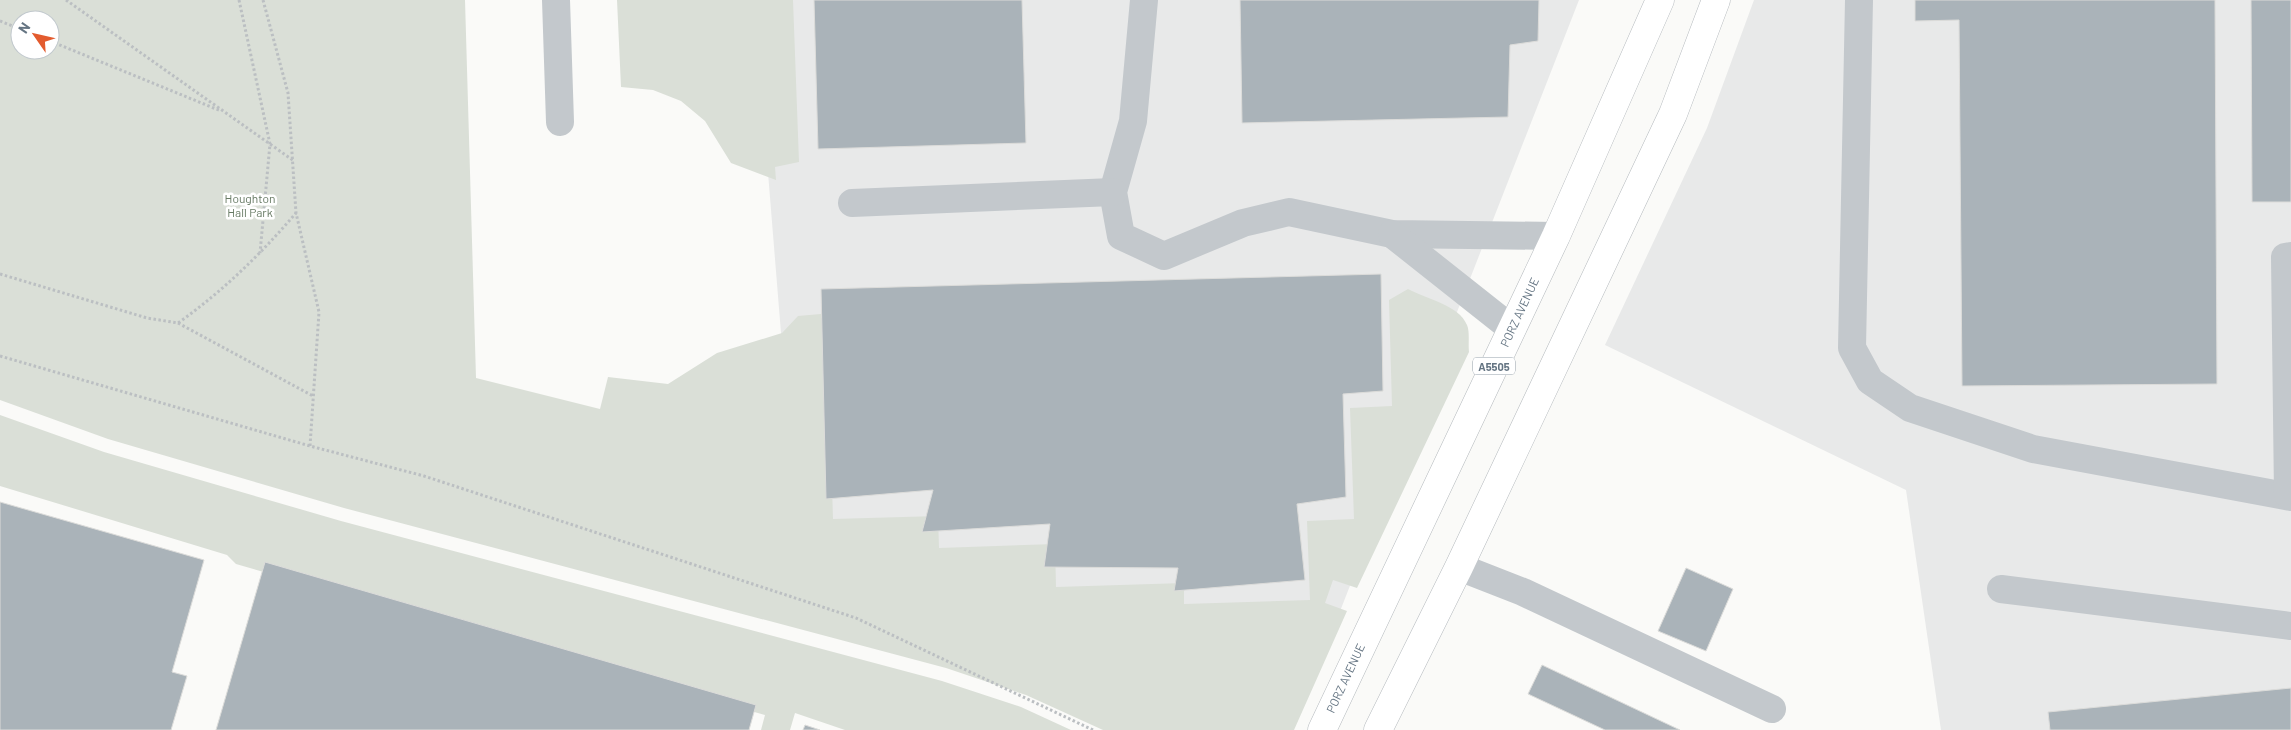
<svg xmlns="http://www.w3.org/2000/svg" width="2291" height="730" font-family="Barlow,sans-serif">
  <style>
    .built { fill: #e8e9e9 }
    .green { fill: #dadfd7; fill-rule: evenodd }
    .building { fill: #aab3b9; stroke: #dcdcda }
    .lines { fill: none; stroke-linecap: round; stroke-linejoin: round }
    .major-casing { stroke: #b5babe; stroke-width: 29 }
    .path { stroke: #bbbfc2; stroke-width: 3; stroke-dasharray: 2.5 2.5; stroke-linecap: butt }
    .minor { stroke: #c3c8cc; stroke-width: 28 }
    .major { stroke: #fff; stroke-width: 28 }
    .labels { text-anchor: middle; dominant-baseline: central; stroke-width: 5; stroke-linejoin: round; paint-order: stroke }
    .shield { fill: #fff; stroke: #939ea8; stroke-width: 1 }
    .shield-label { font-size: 11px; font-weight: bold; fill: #657583 }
    .park-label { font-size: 12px; fill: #677a64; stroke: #fff }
    .street-label { font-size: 12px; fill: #657583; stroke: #fff }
  </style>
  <rect width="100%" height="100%" fill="#fafaf8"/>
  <g class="built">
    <polygon points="754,0 1579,0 1301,711 796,518"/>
    <polygon points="1754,0 2291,0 2291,730 1941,730 1906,490 1605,345 1707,128"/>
  </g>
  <g class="green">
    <path d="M0,0h465l11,378 124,31 8,-32 60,7 49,-31 65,-20 16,-17 23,-2v4h6l6,201 105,-3 1,32 116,-4 1,43 128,-4v21l126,-4 -3,-79 47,-2 -4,-111 42,-2 -3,-106 19,-11c18,10 51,16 59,36 3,7 1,19 2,27l-112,236 -24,-8 -8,23 22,8 -53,119h-191l-77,-35 -80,-27 -602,-160 -236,-69 -108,-39zM20,20h30v30h-30z"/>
    <polygon points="617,0 793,0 799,162 775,167 776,180 731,163 705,121 681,101 653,90 621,87"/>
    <polygon points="0,415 104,452 341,521 942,681 1021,707 1071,730 845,730 795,713 790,730 761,730 765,715 236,564 227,555 0,486"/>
  </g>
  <g class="building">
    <polygon points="814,0 1022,0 1026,143 818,149"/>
    <polygon points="1240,0 1539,0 1538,41 1510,45 1508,117 1242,123"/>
    <polygon points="1915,0 2215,0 2217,384 1962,386 1959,20 1915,21"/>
    <polygon points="2251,0 2291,0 2291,202 2252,202"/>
    <polygon points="1381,274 1383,391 1343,394 1346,497 1297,504 1305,580 1174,591 1178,568 1044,567 1050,524 922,532 933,490 826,499 821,289"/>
    <polygon points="0,502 204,560 172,672 187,676 171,730 0,730"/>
    <polygon points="265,562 756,705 749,730 216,730"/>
    <polygon points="1686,568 1733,589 1706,651 1658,631"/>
    <polygon points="1542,665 1680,730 1605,730 1528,694"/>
    <polygon points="2291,688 2291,730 2050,730 2048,712"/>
    <polygon points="805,725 820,730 803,730"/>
  </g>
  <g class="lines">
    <g class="major-casing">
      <g id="major">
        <polyline points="1322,730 1556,236 1660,0"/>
        <polyline points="1378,730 1459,567 1673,114 1716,0"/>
      </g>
    </g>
    <g class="path">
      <polyline points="66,0 294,161"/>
      <polyline points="239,0 270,144 260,253"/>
      <polyline points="263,0 288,93 296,213 319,312 310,446"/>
      <polyline points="0,21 20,29"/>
      <polyline points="50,41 221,111"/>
      <path d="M0,274l147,44 31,5c45,-32 82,-68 118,-110"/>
      <polyline points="178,323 313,396"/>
      <polyline points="0,356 310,446 424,476 856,618 1093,730"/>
    </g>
    <g class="minor">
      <polyline points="556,0 560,122"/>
      <polyline points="1144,0 1133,121 1113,192 1121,236 1164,256 1243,223 1289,212 1392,234 1556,236"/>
      <polyline points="1859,0 1852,348 1870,381 1910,408 2033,449 2291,497"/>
      <polyline points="852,203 1113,192"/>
      <polyline points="1392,234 1512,329"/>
      <polyline points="2288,495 2285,257 2291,256"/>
      <polyline points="1459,567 1523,592 1772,709"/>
      <polyline points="2001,589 2291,626"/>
    </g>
    <use href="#major" class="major"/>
  </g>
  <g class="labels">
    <rect class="shield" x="1473" y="357.5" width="42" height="17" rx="4"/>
    <g class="shield-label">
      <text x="1494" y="366">A5505</text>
    </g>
    <g class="park-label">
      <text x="250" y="198">Houghton<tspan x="250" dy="14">Hall Park</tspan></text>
    </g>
    <g class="street-label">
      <text transform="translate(1519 312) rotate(-65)">PORZ AVENUE</text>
      <text transform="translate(1345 678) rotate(-65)">PORZ AVENUE</text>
    </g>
  </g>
  <g transform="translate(35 35) rotate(304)"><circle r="24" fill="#ffffff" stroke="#c1c8cd"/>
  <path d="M0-4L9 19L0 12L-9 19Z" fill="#e35b2e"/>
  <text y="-8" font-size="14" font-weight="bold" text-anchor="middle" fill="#657583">N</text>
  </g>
</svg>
